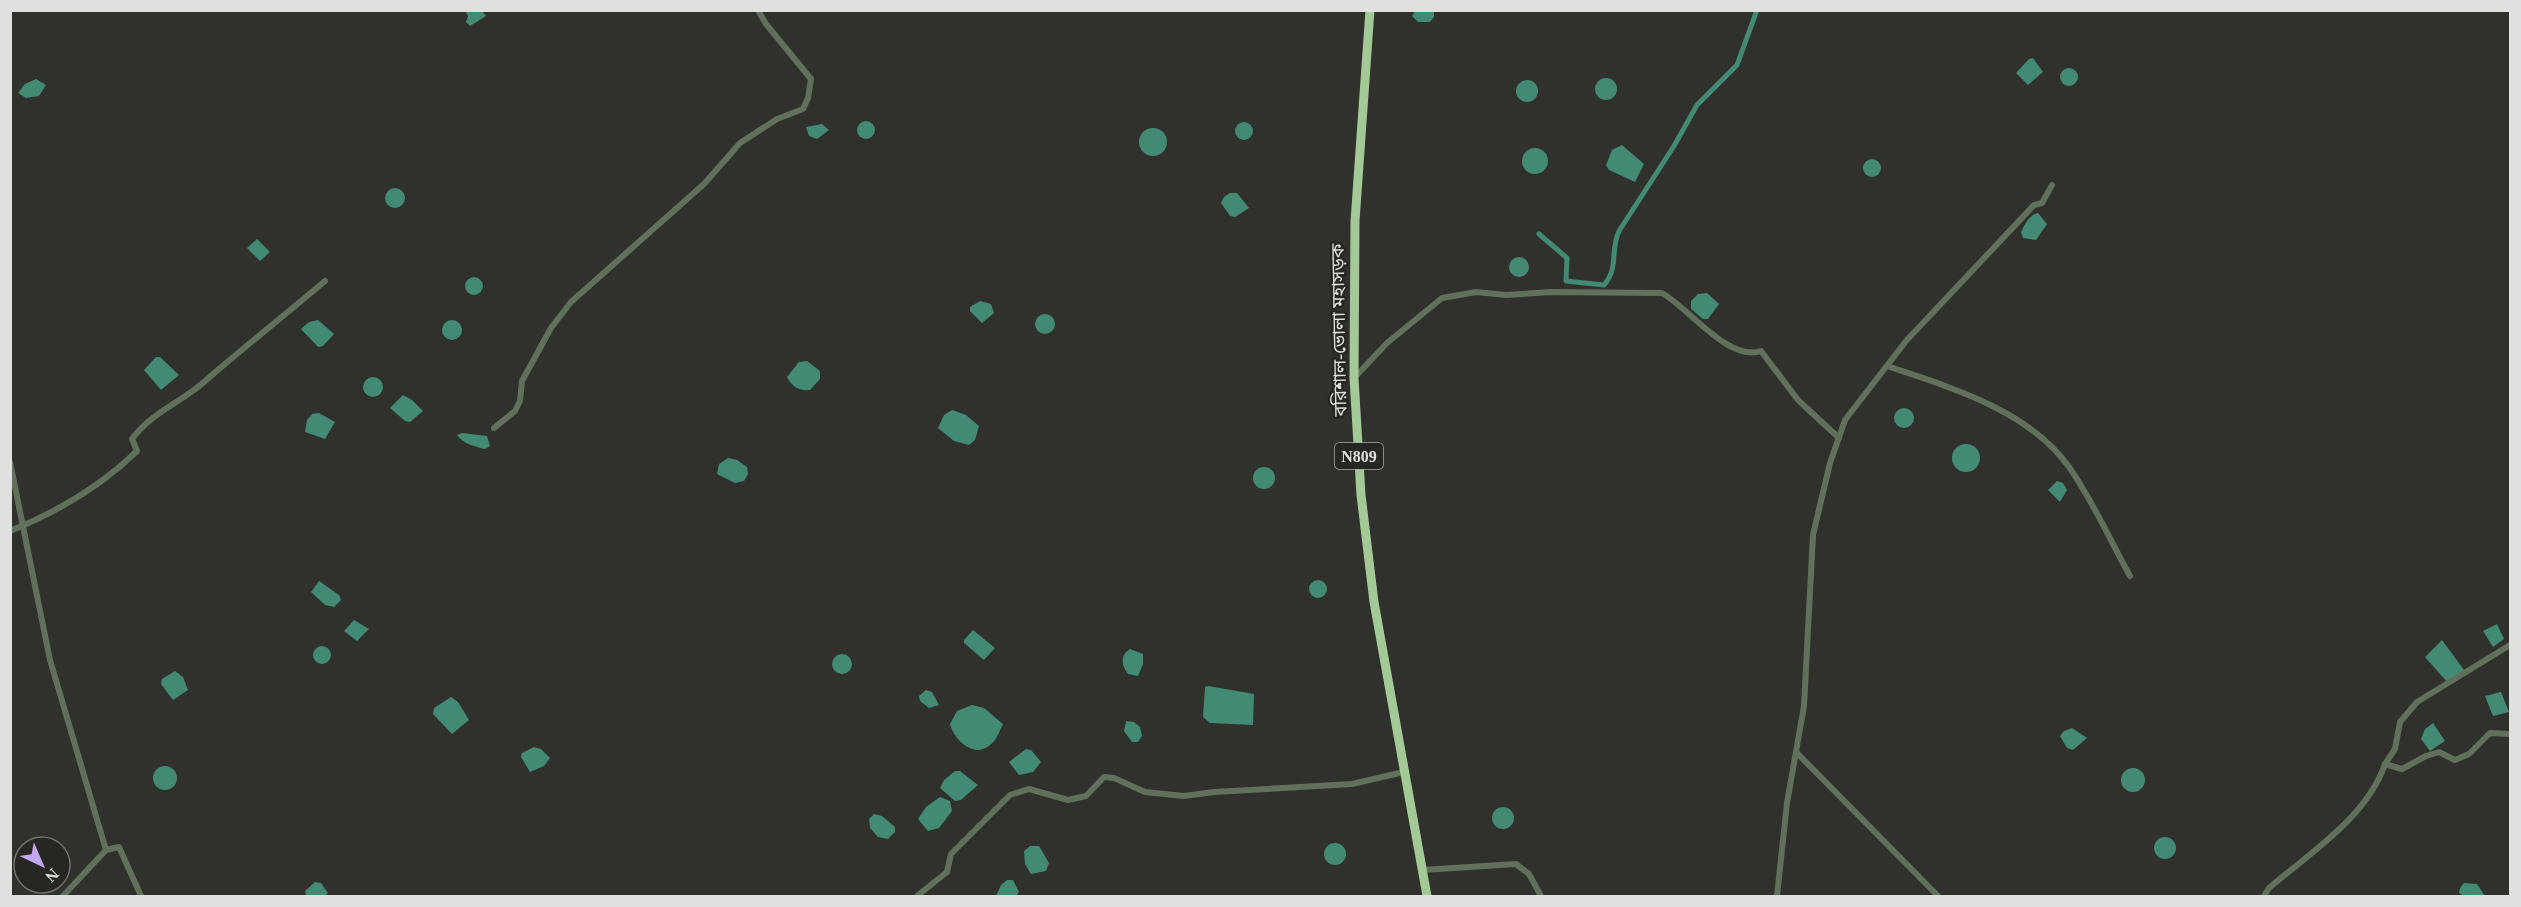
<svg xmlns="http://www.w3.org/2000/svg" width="2521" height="907" font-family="'Times New Roman','Noto Sans Bengali',serif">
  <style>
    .water { fill: #428a73 }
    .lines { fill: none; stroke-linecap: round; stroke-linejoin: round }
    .canal { stroke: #428a73; stroke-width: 5 }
    .minor { stroke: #61705b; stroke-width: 6 }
    .highway { stroke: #a3c996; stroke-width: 9 }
    .labels { text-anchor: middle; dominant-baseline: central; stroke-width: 5; stroke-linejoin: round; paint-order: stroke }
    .shield { fill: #262622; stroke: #a8a8a6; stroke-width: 1.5 }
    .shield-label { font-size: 16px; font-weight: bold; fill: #e0e0de }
    .street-label { font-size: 18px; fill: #e0e0de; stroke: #262622 }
  </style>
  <rect width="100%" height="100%" fill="#30302c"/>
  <g class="water">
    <polygon points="465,11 482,11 486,16 470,26 466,22 468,16"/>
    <polygon points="1415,11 1434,11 1434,17 1430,22 1418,22 1412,16"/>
    <polygon points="2033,58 2043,72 2028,85 2016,73 2029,59"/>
    <circle cx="2069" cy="77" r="9"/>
    <circle cx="1606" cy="89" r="11"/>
    <polygon points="36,79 46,85 39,96 26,98 18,93 25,84"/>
    <circle cx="1527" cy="91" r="11"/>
    <circle cx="866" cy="130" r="9"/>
    <circle cx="1244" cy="131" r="9"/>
    <polygon points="822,124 829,130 817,139 809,136 806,127"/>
    <circle cx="1153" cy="142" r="14"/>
    <polygon points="1622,145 1644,164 1635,182 1609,170 1606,165 1612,150"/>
    <circle cx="1535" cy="161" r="13"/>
    <circle cx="1872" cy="168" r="9"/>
    <circle cx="395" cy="198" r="10"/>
    <polygon points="1230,193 1237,193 1249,208 1235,217 1230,216 1221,203 1224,197"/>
    <path d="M2038,213l9,11 -11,16 -13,-2 -2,-6c4,-8 8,-17 17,-19z"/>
    <polygon points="257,239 270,252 260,261 247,248"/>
    <circle cx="1519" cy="267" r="10"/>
    <circle cx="474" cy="286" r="9"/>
    <polygon points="1707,293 1719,304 1708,319 1703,319 1691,309 1691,301 1698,294"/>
    <polygon points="980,301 991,304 994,313 982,323 970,311 970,307"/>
    <circle cx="1045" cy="324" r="10"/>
    <circle cx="452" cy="330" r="10"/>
    <polygon points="318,320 334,334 323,346 318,347 301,329 309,322"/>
    <polygon points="156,357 160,357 179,375 161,390 144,370"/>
    <path d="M807,361l13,10v8l-10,11c-11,1 -18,-3 -23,-13l12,-15z"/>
    <circle cx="373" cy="387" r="10"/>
    <polygon points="403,395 412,400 423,411 410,422 405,421 390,408"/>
    <circle cx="1904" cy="418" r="10"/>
    <polygon points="952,410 966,415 979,426 975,440 969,445 954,441 938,428 944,415"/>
    <polygon points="319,413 335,422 325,439 305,432 307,420 312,414"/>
    <path d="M462,433l25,3 3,10 -5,3c-10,-2 -23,-6 -28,-14z"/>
    <circle cx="1966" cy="458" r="14"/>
    <polygon points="728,458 737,460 747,467 748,474 744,481 735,483 717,474 719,464"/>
    <circle cx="1264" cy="478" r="11"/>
    <polygon points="2057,481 2063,483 2067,490 2060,502 2048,490"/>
    <circle cx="1318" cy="589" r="9"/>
    <polygon points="319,581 339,595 341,600 334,607 325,605 311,592"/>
    <polygon points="354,620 369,629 357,641 344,631"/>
    <polygon points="2497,624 2504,639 2493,647 2483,631"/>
    <polygon points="973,630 995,648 984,660 964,643 964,640"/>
    <polygon points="2442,640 2464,670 2447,682 2425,657"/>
    <circle cx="322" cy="655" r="9"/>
    <path d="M1130,649l13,5v10l-5,12 -10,-2c-7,-9 -8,-19 2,-25z"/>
    <circle cx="842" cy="664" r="10"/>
    <polygon points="175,671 183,677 188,690 173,700 161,684 162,679"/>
    <polygon points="1208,686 1254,694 1253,725 1210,723 1203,717 1205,687"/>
    <polygon points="926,690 932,692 939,705 929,708 920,701 919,696"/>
    <polygon points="2501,692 2509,712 2493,716 2485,696"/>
    <polygon points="451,697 458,702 469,720 452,734 433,714 434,708"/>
    <path d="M972,705l12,3 19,16c-4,8 -6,16 -13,21 -16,14 -36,-5 -40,-21l7,-13z"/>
    <polygon points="1126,721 1134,722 1140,727 1142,736 1138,742 1132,742 1124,731"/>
    <polygon points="2433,723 2445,741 2430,751 2421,739 2425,729"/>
    <polygon points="2072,728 2087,738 2073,750 2067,748 2060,736 2064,731"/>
    <polygon points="534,747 541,749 550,758 544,766 530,772 521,757 522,753"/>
    <polygon points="1026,749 1031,750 1041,762 1033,772 1019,775 1009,762"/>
    <circle cx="165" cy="778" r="12"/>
    <circle cx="2133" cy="780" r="12"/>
    <polygon points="955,771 960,771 978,785 961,800 955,801 940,788 944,780"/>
    <polygon points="940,797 950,801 952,811 939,828 928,831 918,819 926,807"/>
    <circle cx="1503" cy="818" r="11"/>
    <polygon points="874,814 882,816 895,827 895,832 888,839 878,837 870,828 869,819"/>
    <circle cx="2165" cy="848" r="11"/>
    <circle cx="1335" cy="854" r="11"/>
    <polygon points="1030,846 1039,846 1049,863 1046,871 1031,874 1025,864 1024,851"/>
    <polygon points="1007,880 1013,880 1019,892 1016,896 996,896 1001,885"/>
    <polygon points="315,882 321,883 328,893 325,896 306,895 305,891"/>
    <polygon points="2464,883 2477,884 2485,896 2464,896 2459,893 2460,888"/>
  </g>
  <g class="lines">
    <path class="canal" d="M1539,234l28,24 -1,23 38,4c15,-17 6,-35 15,-54l55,-85 23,-41 40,-40 20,-55"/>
    <g class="minor">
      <path d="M1887,366c62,21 142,44 182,101 24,34 41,73 61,109"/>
      <path d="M1355,377l32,-34 55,-45 34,-6 30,3 45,-3 111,1c27,15 66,69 99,58l37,49 41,38"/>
      <polyline points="494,428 515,411 520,401 522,381 551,328 571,302 704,184 740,143 777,119 803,109 808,98 811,79 766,24 758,10"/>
      <polyline points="10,462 50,660 106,850"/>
      <path d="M10,531c47,-19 91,-45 127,-80l-5,-12c20,-27 48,-36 72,-57 40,-35 81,-67 121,-101"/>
      <polyline points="1796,752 1938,896"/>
      <polyline points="2385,764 2395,749 2400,722 2417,702 2510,645"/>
      <polyline points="1422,870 1516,864 1529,874 1541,896"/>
      <polyline points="63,896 106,850 119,847 141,896"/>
      <polyline points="917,896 947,872 951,854 1010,795 1029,789 1068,800 1086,796 1104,777 1114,778 1145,792 1184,796 1214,792 1352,784 1404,772"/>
      <polyline points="1777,896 1787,803 1804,706 1813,535 1830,463 1845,420 1906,341 2034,205 2042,203 2052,185"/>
      <path d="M2264,896l5,-8c41,-35 98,-71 116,-124l17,5 24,-13 13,-4 16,8 14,-6 21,-21 20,1"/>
    </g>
    <polyline class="highway" points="1370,10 1355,221 1354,378 1361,495 1374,602 1427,896"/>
  </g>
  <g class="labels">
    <rect class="shield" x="1335" y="443" width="48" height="26" rx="4.5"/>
    <g class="shield-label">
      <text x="1359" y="456">N809</text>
    </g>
    <g class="street-label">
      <text transform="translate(1339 330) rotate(-91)">বরিশাল-ভোলা মহাসড়ক</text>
    </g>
  </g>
  <rect width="2521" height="907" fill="none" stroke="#e0e0de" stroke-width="24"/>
  <g transform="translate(42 865) rotate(136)"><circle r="28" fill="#262622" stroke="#70706d" stroke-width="1.5"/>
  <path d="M0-4.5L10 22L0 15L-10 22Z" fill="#c4a7f1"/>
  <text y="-9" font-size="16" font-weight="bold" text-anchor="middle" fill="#e0e0de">N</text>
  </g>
</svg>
